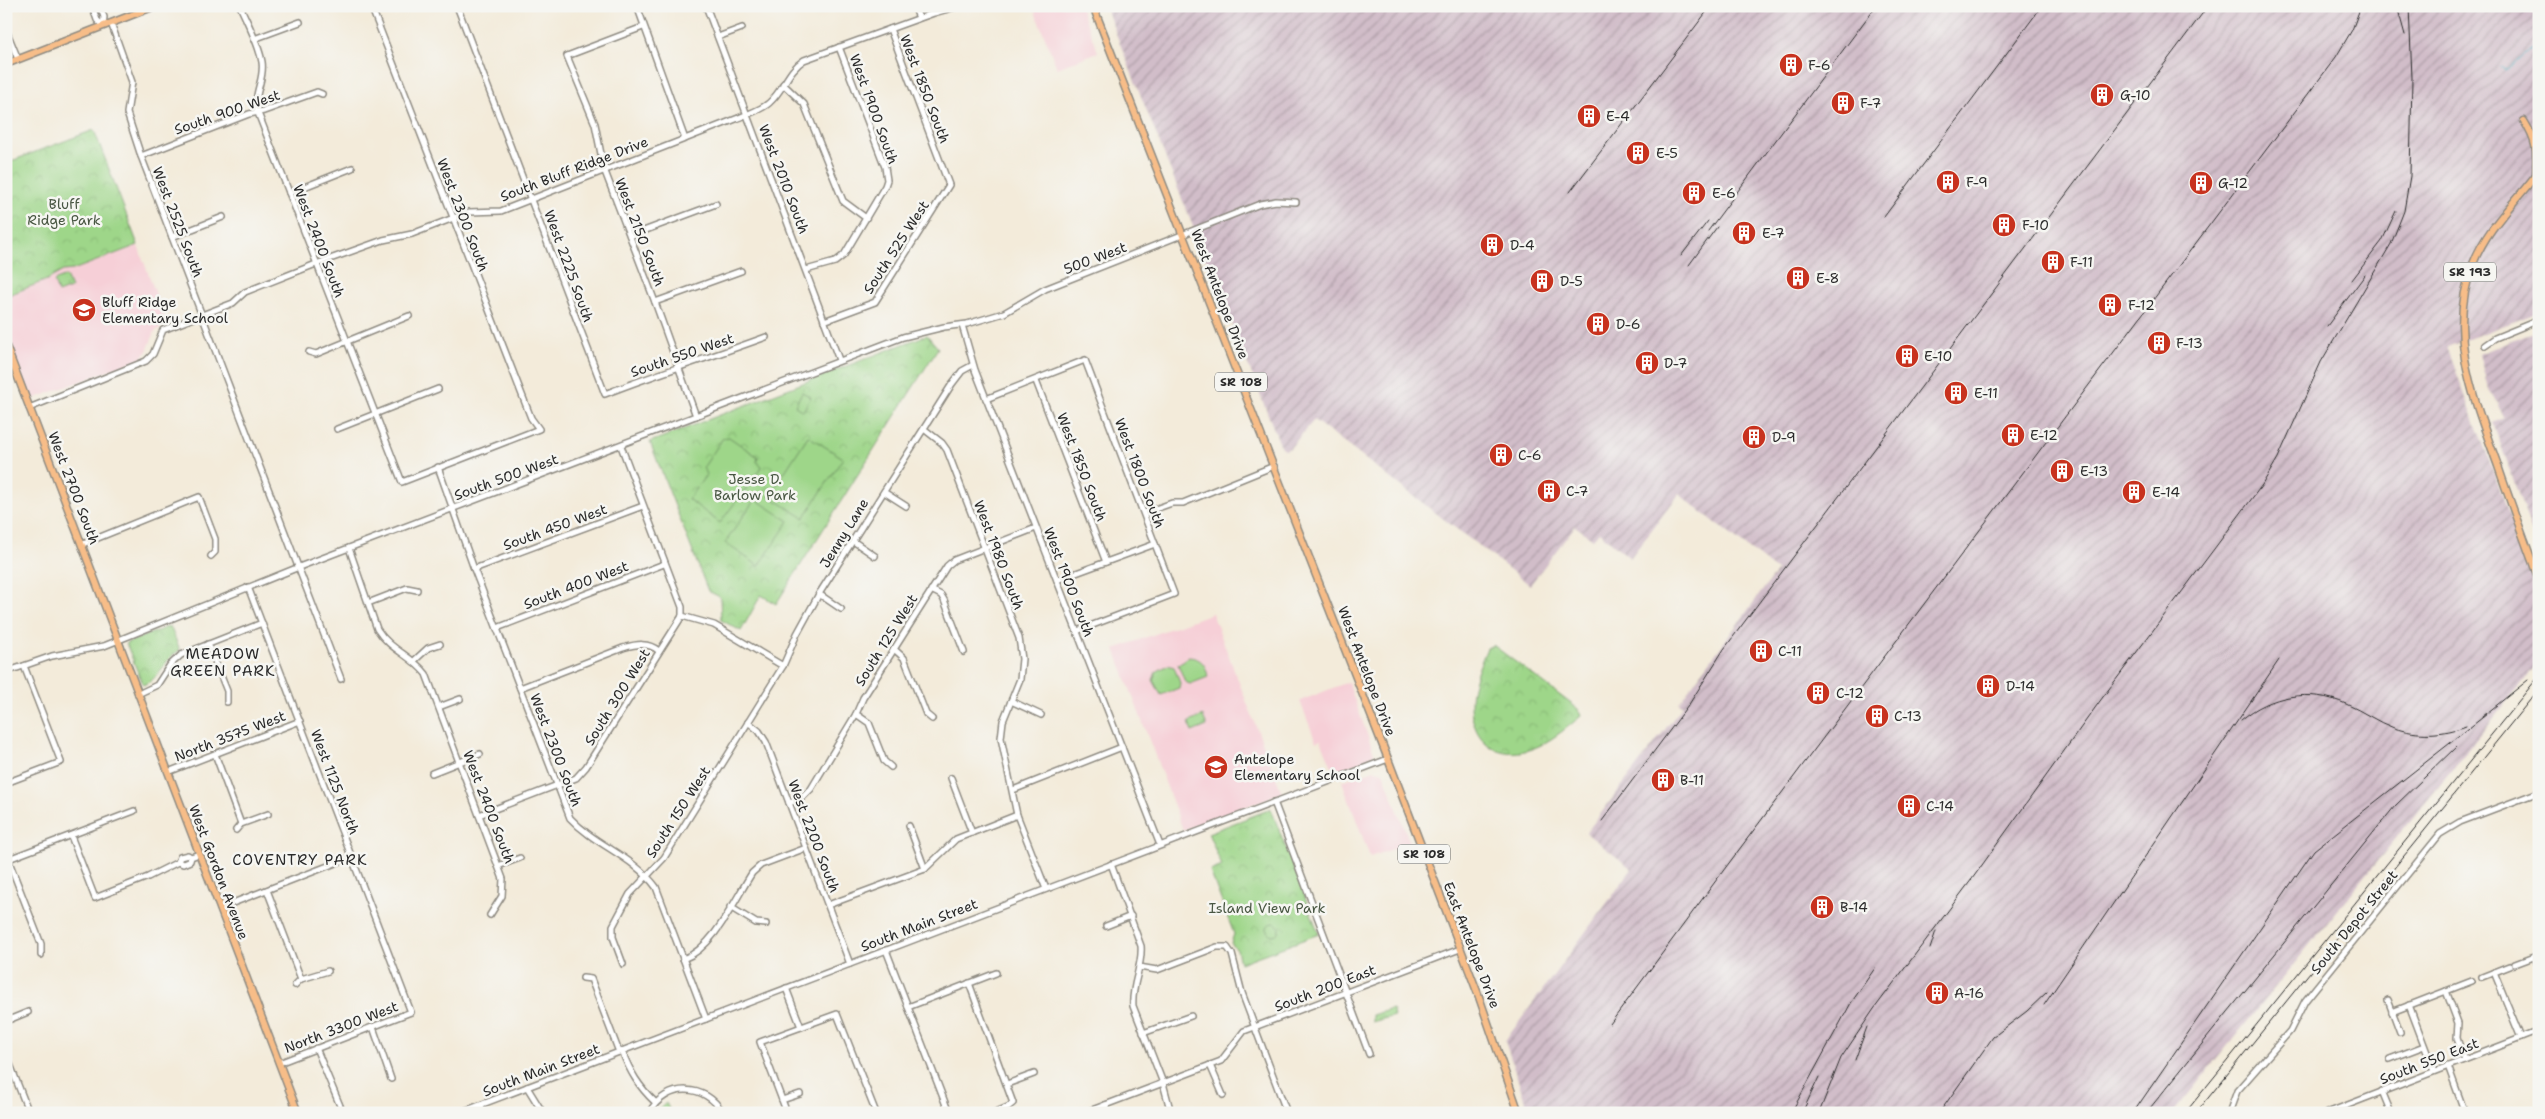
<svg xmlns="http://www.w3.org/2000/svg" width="2545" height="1119" font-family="'Shantell Sans',sans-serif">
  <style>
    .built { fill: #f6cfd7 }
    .industrial { fill: url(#industrial-furrows) }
    .park { fill: url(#park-crowns); stroke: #64805a }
    .garden { fill: #9ed689; stroke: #64805a }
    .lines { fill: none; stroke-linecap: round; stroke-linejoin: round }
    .stream { stroke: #45b2c2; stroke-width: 1 }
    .minor-casing { stroke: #8f8b82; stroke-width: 8 }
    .major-casing { stroke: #8f8b82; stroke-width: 9 }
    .minor { stroke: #fff; stroke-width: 5 }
    .major { stroke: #f7bd88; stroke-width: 6 }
    .rail { stroke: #2b2b2b; stroke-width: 1 }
    .labels { text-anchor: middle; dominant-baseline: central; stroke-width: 5; stroke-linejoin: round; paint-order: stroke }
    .shield { fill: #f6f6f2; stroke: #686867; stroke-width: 1 }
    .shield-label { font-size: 12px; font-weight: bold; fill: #2b2b2b }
    .poi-label { font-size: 14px; fill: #2b2b2b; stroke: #f6f6f2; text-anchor: start }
    .street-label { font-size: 14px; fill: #2b2b2b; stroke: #f6f6f2 }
    .park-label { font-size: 14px; fill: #485642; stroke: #f6f6f2 }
    .neighbourhood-label { font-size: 15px; letter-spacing: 1px; fill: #2b2b2b; stroke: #f6f6f2 }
  </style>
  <defs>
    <pattern id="industrial-furrows" width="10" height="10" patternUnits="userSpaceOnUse" patternTransform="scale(1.25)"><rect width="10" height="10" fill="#d1bdc9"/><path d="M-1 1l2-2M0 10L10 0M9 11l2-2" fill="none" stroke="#aa9aa3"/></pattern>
    <pattern id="park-crowns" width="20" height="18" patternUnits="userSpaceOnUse" patternTransform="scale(1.25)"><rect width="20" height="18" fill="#9ed689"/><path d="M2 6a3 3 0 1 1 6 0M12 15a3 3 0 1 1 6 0" fill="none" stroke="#88b876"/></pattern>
  </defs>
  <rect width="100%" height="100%" fill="#f6f6f2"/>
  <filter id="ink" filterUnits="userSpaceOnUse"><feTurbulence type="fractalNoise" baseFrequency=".02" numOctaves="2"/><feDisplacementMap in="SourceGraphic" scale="10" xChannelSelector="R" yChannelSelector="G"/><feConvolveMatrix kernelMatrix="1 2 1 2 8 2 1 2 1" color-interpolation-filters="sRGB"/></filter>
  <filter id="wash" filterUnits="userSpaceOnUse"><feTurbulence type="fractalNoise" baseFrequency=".0096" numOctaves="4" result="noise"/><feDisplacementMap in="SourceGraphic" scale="20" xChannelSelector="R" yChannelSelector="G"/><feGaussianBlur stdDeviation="1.12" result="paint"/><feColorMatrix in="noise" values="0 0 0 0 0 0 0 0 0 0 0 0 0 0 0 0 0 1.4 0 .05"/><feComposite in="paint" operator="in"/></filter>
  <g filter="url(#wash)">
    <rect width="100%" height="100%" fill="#f3ebda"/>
    <g class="built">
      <polygon points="1041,6 1080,6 1098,52 1057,68 1034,9"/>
      <polygon points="138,246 167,324 155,331 147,351 141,359 30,400 6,337 6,296 47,280 63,271 73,270"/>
      <polygon points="1212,613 1282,793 1183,830 1115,649"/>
      <polygon points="1348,682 1374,753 1371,758 1334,772 1321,740 1316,742 1300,701"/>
      <polygon points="1375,770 1383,772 1410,843 1370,857 1342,781"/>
    </g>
    <g class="industrial">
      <polygon points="1105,6 2539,6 2539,312 2447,347 2539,594 2539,662 2173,1113 1529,1113 1505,1041 1632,869 1586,833 1683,706 1679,703 1777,571 1679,494 1630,558 1599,532 1593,539 1575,526 1530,585 1314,420 1290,448 1285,450 1281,447"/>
      <polygon points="2539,330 2539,552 2493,423 2504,418 2499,405 2488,388 2479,354"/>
    </g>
    <g class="park">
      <polygon points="94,130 138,245 73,270 63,271 47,280 6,296 6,163"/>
      <polygon points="66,276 71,288 58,293 54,281"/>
      <polygon points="927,335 938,348 776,604 761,595 741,631 721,620 720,597 708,591 650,442"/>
      <path d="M170,626l10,24c-17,9 -19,29 -37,35l-17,-42z"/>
      <path d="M1493,645l85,64 3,7c-13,11 -25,21 -40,29 -45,22 -76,-7 -69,-54 3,-15 9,-29 15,-43z"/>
      <polygon points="1203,716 1207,726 1192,732 1189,722"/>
      <polygon points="1271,809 1319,934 1240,963 1237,950 1231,943 1234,934 1210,871 1222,866 1208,833"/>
      <polygon points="1392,1009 1394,1016 1372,1022 1372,1015"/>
      <polygon points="666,1103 671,1113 655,1113"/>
    </g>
    <g class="garden">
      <polygon points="802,392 811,397 803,411 795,406"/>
      <polygon points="808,436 843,458 804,518 769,496"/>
      <polygon points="729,437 758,457 757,462 762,466 720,523 688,499 707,474 703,468 723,438"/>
      <polygon points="755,499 789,521 759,566 725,543"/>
      <path d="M1189,657c13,1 17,8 19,20l-18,7 -5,-2 -7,-18z"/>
      <polygon points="1168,665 1174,667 1180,683 1179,688 1161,695 1153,680 1156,672"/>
      <circle cx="1273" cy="929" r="6"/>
    </g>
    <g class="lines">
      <polyline class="stream" points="2500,67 2506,70 2524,54 2539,46"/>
    </g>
  </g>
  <g filter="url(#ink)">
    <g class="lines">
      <g class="minor-casing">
        <g id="minor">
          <polyline points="92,6 97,20 103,26"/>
          <polyline points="100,6 104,17 103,26"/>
          <path d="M240,6c8,18 19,38 22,56 3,19 -10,31 -4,51l144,369 137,-53 -8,-11 -160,-412"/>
          <path d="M457,6l148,388c53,-21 107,-37 161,-57"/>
          <polyline points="637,6 685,139"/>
          <polyline points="706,6 839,360"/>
          <polyline points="914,6 919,18"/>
          <polyline points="111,23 132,82 127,113 141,156 341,679"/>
          <polyline points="643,27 567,56 595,124 604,169 655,302 696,416"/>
          <polyline points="6,30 18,59"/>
          <polyline points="718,37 742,28"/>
          <polyline points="254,39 300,22"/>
          <polyline points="783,84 804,104 843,201 866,218"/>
          <polyline points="141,156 249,114 264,111 317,92 322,94"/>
          <polyline points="289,193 352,168"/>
          <polyline points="630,236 716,204"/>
          <polyline points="172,237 223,217"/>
          <polyline points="806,270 835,262 844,255 885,186 887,180 885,167 839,47"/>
          <polyline points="655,302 741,271"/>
          <polyline points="824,321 875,302 949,185 890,29"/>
          <polyline points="962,325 975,370 1160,845"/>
          <polyline points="2485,345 2495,338 2539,320"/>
          <polyline points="309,352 316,354 409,316"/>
          <polyline points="1036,381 1106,562"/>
          <polyline points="986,399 1085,360 1174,594 1077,631"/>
          <path d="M29,408l117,-47 7,-7 10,-24 70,-27 12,-11 71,-28 67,-24 29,-6 57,-22 32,-1 240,-94c9,-4 20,-7 28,-14 15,-13 18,-32 35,-43l130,-47 25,-7"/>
          <polyline points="337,429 438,389"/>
          <polyline points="924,429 942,443 947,450 1019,638 1022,659 1020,679 1003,721 1001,738 1017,815 1046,889"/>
          <polyline points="621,446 682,607 682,616"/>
          <path d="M438,467l36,102 96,249c26,28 63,38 86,69l50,132"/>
          <polyline points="884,492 906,506"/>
          <polyline points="1144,513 1172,503 1183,503 1274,466"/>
          <polyline points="853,541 875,556"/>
          <polyline points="83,544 199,497 215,539 215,552 211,556"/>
          <path d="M349,548l28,81c13,21 34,26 49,45l77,205 -1,17 -12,19"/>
          <polyline points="474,569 643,506"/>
          <polyline points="1057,580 1155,544"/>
          <polyline points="248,587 411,1012 279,1063"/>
          <polyline points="931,590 941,595 944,600 964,652"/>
          <polyline points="819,594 841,609"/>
          <polyline points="368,603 407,588 417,590"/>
          <polyline points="682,616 714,625 783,666"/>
          <polyline points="497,628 664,564"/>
          <polyline points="208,644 227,691 227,702"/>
          <polyline points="894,649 904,658 926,714 932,719"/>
          <polyline points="415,660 428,648 440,644"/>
          <polyline points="6,672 52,656 104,646 299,567 903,337 944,327 967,324 1004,313 1045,289 1260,204 1276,201 1296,202"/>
          <path d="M520,688l103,-40c14,-4 25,-6 36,3"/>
          <polyline points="138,694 157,685 170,665 181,655 262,623"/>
          <polyline points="1011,701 1041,715"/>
          <polyline points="439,707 460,699"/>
          <polyline points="856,714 869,723 884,761 891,767"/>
          <polyline points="748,722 759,731 766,742 850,964"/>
          <polyline points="215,754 241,824"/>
          <polyline points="168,772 300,721"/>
          <polyline points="432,773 480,754"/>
          <polyline points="951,778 972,833"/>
          <polyline points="6,783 61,762 24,666"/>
          <polyline points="1013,790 1122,747"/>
          <polyline points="1274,802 1369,1054"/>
          <polyline points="789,803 801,799 811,789 856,714 863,698 947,566 954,560 1036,528"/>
          <polyline points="479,815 576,778 586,767 682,616"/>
          <polyline points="909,826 925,869"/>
          <polyline points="236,830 241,824 268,814"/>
          <polyline points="71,836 95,898 148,877 178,862 180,857 188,855 191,857"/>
          <polyline points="8,859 41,944 41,955"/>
          <polyline points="6,860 134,811"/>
          <polyline points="178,862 183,864 190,861 191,857 199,854"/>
          <path d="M1111,864l30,82c2,20 -10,39 -8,60l30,77 8,30"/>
          <polyline points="498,866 520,858"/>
          <polyline points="267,890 301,979"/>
          <polyline points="828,905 925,869 956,839 1017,815"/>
          <polyline points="730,907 756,923 766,924"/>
          <polyline points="220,908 351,857"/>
          <polyline points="1106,926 1131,916"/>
          <polyline points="886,950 949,1113"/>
          <polyline points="2535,957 2539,967"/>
          <path d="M683,959c31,-11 51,-58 69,-86l9,-8 45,-17"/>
          <polyline points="623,964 613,937 613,926 630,894 664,858 783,666 797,634 819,594 952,384 962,371 973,365"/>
          <polyline points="2515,964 2539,955"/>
          <polyline points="1139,967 1157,970 1217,947 1227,947 1232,954 1242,993 1287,1113"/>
          <polyline points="2494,972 2521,1038"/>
          <polyline points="2482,977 2510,966"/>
          <polyline points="583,978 591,979 619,1052"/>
          <polyline points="969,983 1013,1103 1008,1107 994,1113"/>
          <polyline points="295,985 301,979 328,971"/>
          <polyline points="786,988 801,1027"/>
          <polyline points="2446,991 2458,1023 2457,1038 2464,1060"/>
          <polyline points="2388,1000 2400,1032"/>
          <polyline points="2409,1005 2434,1071"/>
          <polyline points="908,1007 996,973"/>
          <polyline points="2392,1012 2472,981"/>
          <polyline points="6,1021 28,1012"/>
          <polyline points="373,1027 391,1079"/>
          <polyline points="1143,1033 1191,1016"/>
          <polyline points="316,1048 343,1113"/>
          <path d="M622,1051c8,21 17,36 33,51"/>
          <polyline points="6,1054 29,1113"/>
          <polyline points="2390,1059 2424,1046"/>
          <polyline points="1210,1065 1223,1095"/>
          <polyline points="2448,1066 2465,1113"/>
          <polyline points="1007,1084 1034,1074"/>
          <polyline points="527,1087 543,1113"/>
          <polyline points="2382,1091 2391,1113"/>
          <polyline points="782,1100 800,1094"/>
          <polyline points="481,1105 483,1113"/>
          <polyline points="1105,1105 1108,1113"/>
          <polyline points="459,1113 1388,759"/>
          <path d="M649,1113c17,-31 57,-30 74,0"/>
          <polyline points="787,1113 760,1042 837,1014 876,1113"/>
          <polyline points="1084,1113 1221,1061 1244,1031 1460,949"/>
          <polyline points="2229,1113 2237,1091 2290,1031 2305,1001 2440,834 2460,822 2539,792"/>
          <polyline points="2327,1113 2539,1031"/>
        </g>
      </g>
      <g class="major-casing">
        <g id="major">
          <polyline points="1093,6 1388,759 1478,994 1519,1113"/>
          <polyline points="6,64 155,6"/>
          <path d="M2524,121c13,21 13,29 12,53"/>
          <path d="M2539,171c-23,31 -52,56 -66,93 -27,70 1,135 25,202 13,38 27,76 41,114"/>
          <polyline points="6,346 298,1113"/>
        </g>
      </g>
      <use href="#minor" class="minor"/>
      <use href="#major" class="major"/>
      <g class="rail">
        <polyline points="2397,6 2405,35"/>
        <polyline points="1570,192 1711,6"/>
        <polyline points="1884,217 2042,6"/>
        <polyline points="1708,231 1876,6"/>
        <polyline points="1681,256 1708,221"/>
        <polyline points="1689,265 1717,227"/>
        <polyline points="2352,280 2382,241 2396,211"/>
        <polyline points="2327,326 2365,275"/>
        <polyline points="2482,717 2528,680"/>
        <path d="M2241,720c29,-25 69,-32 105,-16 17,7 31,18 48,24 24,8 49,7 72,-2"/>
        <polyline points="1602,821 1688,706 1724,649 2208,6"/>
        <polyline points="1930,949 1936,931"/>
        <polyline points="2044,1005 2279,660"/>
        <polyline points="1610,1024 1726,867 2336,57 2352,30 2361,6"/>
        <polyline points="1855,1060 1867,1027"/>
        <polyline points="1942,1109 1993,1037 2027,1011 2047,992"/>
        <polyline points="1791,1113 1851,1003 1875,968"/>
        <polyline points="1802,1113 1819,1077"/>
        <polyline points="1819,1113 1841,1058 1874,1009 1972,879 2100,701 2262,485 2278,458 2321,362 2391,244 2404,211 2410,176 2412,78 2409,6"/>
        <polyline points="2133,1113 2314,850 2487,714"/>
        <polyline points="2146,1113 2395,806 2456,747"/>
        <polyline points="2185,1113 2539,676"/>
        <polyline points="2196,1113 2539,689"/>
      </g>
    </g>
  </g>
  <defs>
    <g id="building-disc" transform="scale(1.25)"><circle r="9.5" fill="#c8321e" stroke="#f6f6f2"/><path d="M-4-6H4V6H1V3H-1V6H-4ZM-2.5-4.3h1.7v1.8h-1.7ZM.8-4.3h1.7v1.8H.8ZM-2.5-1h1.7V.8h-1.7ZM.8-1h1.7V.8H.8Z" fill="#fff"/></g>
    <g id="school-disc" transform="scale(1.25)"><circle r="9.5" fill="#c8321e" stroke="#f6f6f2"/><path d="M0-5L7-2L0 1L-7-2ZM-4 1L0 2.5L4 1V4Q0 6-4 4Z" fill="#fff"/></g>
  </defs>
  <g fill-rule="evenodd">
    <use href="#building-disc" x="1791" y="65"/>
    <use href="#building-disc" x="2102" y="95"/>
    <use href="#building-disc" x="1843" y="103"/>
    <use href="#building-disc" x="1589" y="116"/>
    <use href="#building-disc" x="1638" y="153"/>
    <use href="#building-disc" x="1948" y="182"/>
    <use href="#building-disc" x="2201" y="183"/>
    <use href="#building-disc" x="1694" y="193"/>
    <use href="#building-disc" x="2004" y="225"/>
    <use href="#building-disc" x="1744" y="233"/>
    <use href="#building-disc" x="1492" y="245"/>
    <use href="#building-disc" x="2053" y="262"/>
    <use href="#building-disc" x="1798" y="278"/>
    <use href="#building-disc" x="1542" y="281"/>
    <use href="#building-disc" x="2110" y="305"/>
    <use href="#school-disc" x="84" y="310"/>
    <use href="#building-disc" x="1598" y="324"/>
    <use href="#building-disc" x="2159" y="343"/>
    <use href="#building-disc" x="1907" y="356"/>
    <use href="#building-disc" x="1647" y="363"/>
    <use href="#building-disc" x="1956" y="393"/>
    <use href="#building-disc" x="2013" y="435"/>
    <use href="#building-disc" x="1754" y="437"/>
    <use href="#building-disc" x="1501" y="455"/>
    <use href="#building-disc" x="2062" y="471"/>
    <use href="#building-disc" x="1549" y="491"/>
    <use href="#building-disc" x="2134" y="492"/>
    <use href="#building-disc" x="1761" y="651"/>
    <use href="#building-disc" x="1988" y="686"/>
    <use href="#building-disc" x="1818" y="693"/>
    <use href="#building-disc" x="1877" y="716"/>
    <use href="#school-disc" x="1216" y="767"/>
    <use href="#building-disc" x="1663" y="780"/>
    <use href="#building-disc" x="1909" y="806"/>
    <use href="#building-disc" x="1822" y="907"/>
    <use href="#building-disc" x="1937" y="993"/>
  </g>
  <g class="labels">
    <g class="shield">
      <rect x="2444" y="262.5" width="52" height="19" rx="4"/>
      <rect x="1215" y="372.5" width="52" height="19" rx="4"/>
      <rect x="1398" y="844.5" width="52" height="19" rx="4"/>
    </g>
    <g class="shield-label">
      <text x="2470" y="272">SR 193</text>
      <text x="1241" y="382">SR 108</text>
      <text x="1424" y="854">SR 108</text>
    </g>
    <g class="poi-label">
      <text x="1808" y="65">F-6</text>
      <text x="2120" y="95">G-10</text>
      <text x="1860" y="103">F-7</text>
      <text x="1606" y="116">E-4</text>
      <text x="1656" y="153">E-5</text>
      <text x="1966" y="182">F-9</text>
      <text x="2218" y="183">G-12</text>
      <text x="1712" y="193">E-6</text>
      <text x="2022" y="225">F-10</text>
      <text x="1762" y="233">E-7</text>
      <text x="1510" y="245">D-4</text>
      <text x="2070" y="262">F-11</text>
      <text x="1816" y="278">E-8</text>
      <text x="1560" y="281">D-5</text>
      <text x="102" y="302">Bluff Ridge<tspan x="102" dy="16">Elementary School</tspan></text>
      <text x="2128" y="305">F-12</text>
      <text x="1616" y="324">D-6</text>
      <text x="2176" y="343">F-13</text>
      <text x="1924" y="356">E-10</text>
      <text x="1664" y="363">D-7</text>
      <text x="1974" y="393">E-11</text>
      <text x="2030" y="435">E-12</text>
      <text x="1772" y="437">D-9</text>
      <text x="1518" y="455">C-6</text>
      <text x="2080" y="471">E-13</text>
      <text x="1566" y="491">C-7</text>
      <text x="2152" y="492">E-14</text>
      <text x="1778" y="651">C-11</text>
      <text x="2006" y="686">D-14</text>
      <text x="1836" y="693">C-12</text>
      <text x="1894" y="716">C-13</text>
      <text x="1234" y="759">Antelope<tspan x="1234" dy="16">Elementary School</tspan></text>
      <text x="1680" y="780">B-11</text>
      <text x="1926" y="806">C-14</text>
      <text x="1840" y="907">B-14</text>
      <text x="1954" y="993">A-16</text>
    </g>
    <g class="street-label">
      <text transform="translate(925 89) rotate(69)">West 1850 South</text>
      <text transform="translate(874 109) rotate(70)">West 1900 South</text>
      <text transform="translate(227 112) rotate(-19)">South 900 West</text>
      <text transform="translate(574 169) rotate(-21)">South Bluff Ridge Drive</text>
      <text transform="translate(784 179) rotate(69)">West 2010 South</text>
      <text transform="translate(463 215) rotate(69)">West 2300 South</text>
      <text transform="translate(178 222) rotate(69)">West 2525 South</text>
      <text transform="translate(640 232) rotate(69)">West 2150 South</text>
      <text transform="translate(319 241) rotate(69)">West 2400 South</text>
      <text transform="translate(896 247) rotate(-57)">South 525 West</text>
      <text transform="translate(1095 258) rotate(-21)">500 West</text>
      <text transform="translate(569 266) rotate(70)">West 2225 South</text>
      <text transform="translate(1220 294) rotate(69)">West Antelope Drive</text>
      <text transform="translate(682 355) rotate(-19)">South 550 West</text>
      <text transform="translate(1082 467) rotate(69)">West 1850 South</text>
      <text transform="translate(1140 473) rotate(69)">West 1800 South</text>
      <text transform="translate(506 477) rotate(-20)">South 500 West</text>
      <text transform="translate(74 488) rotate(69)">West 2700 South</text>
      <text transform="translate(555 527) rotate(-20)">South 450 West</text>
      <text transform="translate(844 533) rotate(-58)">Jenny Lane</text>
      <text transform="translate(999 555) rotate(69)">West 1980 South</text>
      <text transform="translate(1069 582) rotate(69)">West 1900 South</text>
      <text transform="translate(576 585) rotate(-21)">South 400 West</text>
      <text transform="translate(886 640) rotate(-58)">South 125 West</text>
      <text transform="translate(1367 671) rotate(69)">West Antelope Drive</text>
      <text transform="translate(617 697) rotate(-58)">South 300 West</text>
      <text transform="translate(230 736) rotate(-21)">North 3575 West</text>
      <text transform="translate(556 750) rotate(69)">West 2300 South</text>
      <text transform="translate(335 782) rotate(69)">West 1125 North</text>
      <text transform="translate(489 807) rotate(69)">West 2400 South</text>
      <text transform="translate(678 812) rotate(-57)">South 150 West</text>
      <text transform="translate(814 836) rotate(69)">West 2200 South</text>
      <text transform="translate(219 872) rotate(69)">West Gordon Avenue</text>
      <text transform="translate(2354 922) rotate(-51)">South Depot Street</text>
      <text transform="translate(919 925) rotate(-21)">South Main Street</text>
      <text transform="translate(1472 945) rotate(69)">East Antelope Drive</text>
      <text transform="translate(1325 988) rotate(-21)">South 200 East</text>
      <text transform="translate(341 1027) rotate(-21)">North 3300 West</text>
      <text transform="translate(2429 1061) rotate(-21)">South 550 East</text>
      <text transform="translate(541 1070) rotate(-21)">South Main Street</text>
    </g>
    <g class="park-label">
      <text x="64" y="204">Bluff<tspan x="64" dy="16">Ridge Park</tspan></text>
      <text x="755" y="479">Jesse D.<tspan x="755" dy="16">Barlow Park</tspan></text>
      <text x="1267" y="908">Island View Park</text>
    </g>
    <g class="neighbourhood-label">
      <text x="223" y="654">MEADOW<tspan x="223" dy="17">GREEN PARK</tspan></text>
      <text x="300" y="860">COVENTRY PARK</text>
    </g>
  </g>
  <rect width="2545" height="1119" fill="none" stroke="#f6f6f2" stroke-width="25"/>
</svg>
